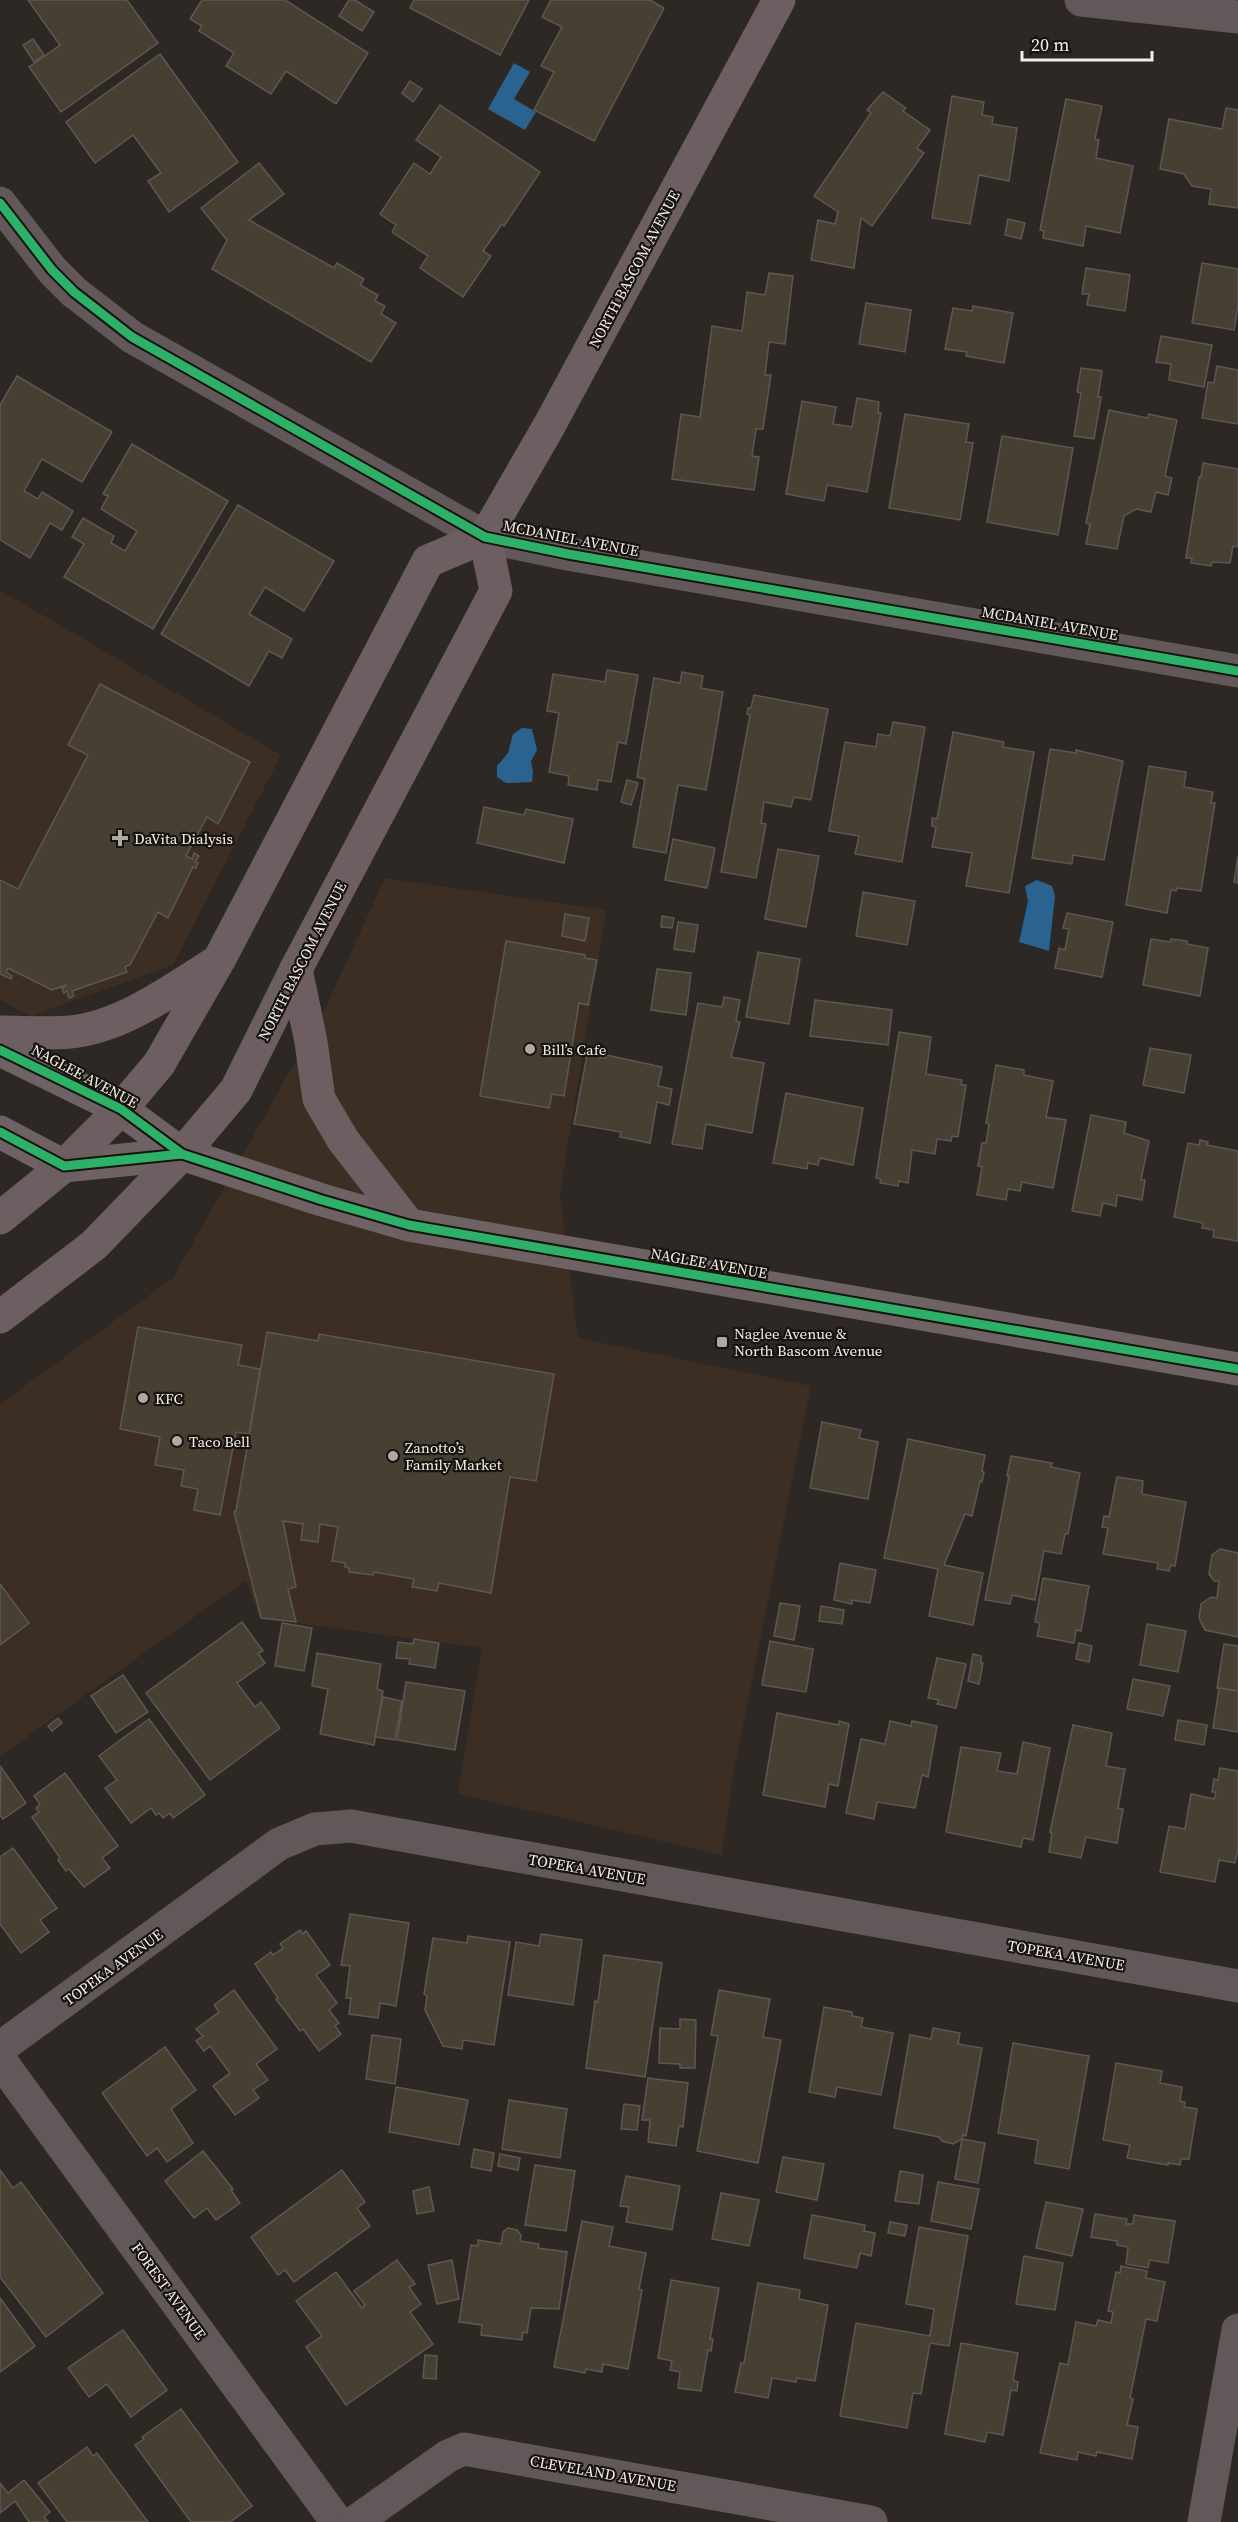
<svg xmlns="http://www.w3.org/2000/svg" width="1238" height="2522" font-family="'Source Serif 4',serif">
  <style>
    .commercial { fill: #3d2e24 }
    .water { fill: #2b6390 }
    .building { fill: #483f33; stroke: #5c5853; stroke-width: 1.5 }
    .lines { fill: none; stroke-linecap: round; stroke-linejoin: round }
    .street { stroke: #635859; stroke-width: 33 }
    .secondary { stroke: #6e6264; stroke-width: 33 }
    .primary { stroke: #6d5f61; stroke-width: 33 }
    .cycleway-casing { stroke: #17130e; stroke-width: 13 }
    .cycleway { stroke: #2db169; stroke-width: 9 }
    .poi-dot { fill: #aea9a2; stroke: #17130e; stroke-width: 2 }
    .labels { text-anchor: middle; dominant-baseline: central; stroke-width: 4.5; stroke-linejoin: round; paint-order: stroke }
    .street-label { font-size: 15px; fill: #f4eee7; stroke: #17130e }
    .poi-label { font-size: 15px; fill: #f4eee7; stroke: #17130e; text-anchor: start }
  </style>
  <rect width="100%" height="100%" fill="#2d2823"/>
  <g class="commercial">
    <polygon points="0,590 281,755 173,965 31,1016 0,1000"/>
    <polygon points="385,878 606,910 560,1193 578,1338 811,1386 732,1781 722,1855 458,1794 482,1648 260,1618 246,1580 0,1756 0,1404 173,1278 325,1009"/>
  </g>
  <g class="water">
    <polygon points="514,63 530,72 514,99 536,112 525,130 488,109"/>
    <polygon points="522,728 532,729 537,750 531,761 533,772 532,782 506,783 497,777 497,766 508,753 513,734"/>
    <polygon points="1037,880 1052,886 1055,896 1049,951 1019,942 1028,901 1025,886"/>
  </g>
  <g class="building">
    <polygon points="28,0 127,0 158,43 61,112 29,67 60,45"/>
    <polygon points="202,0 285,0 368,53 336,104 286,71 271,94 226,66 234,53 199,31 202,26 190,19"/>
    <polygon points="349,0 355,0 374,12 362,31 339,16"/>
    <polygon points="414,0 529,0 500,55 410,8"/>
    <polygon points="551,0 650,0 664,8 594,141 534,110 554,72 541,66 562,27 542,17"/>
    <polygon points="33,39 44,55 34,62 23,45"/>
    <polygon points="160,54 238,162 169,212 148,181 161,173 133,135 95,163 66,122"/>
    <polygon points="410,81 422,89 413,102 402,93"/>
    <polygon points="883,92 906,108 903,111 930,130 917,148 924,153 872,226 861,218 854,268 811,260 818,220 835,224 838,212 814,196 871,113 867,110"/>
    <polygon points="952,96 984,102 982,115 993,117 992,124 1017,128 1009,181 979,175 970,224 932,218"/>
    <polygon points="1066,99 1102,106 1095,139 1099,140 1096,158 1133,166 1120,233 1086,226 1083,246 1043,238 1044,231 1040,230"/>
    <polygon points="440,105 540,172 504,226 502,224 483,251 491,256 463,297 420,268 428,256 392,232 396,225 380,214 414,163 430,174 441,157 416,140"/>
    <polygon points="1226,108 1238,110 1238,208 1209,204 1211,189 1192,186 1184,174 1160,169 1169,119 1222,129"/>
    <polygon points="259,163 284,194 249,220 334,268 337,263 364,279 360,285 378,295 375,301 385,306 381,314 396,323 371,362 212,269 227,240 201,208"/>
    <polygon points="1008,219 1025,223 1021,239 1005,235"/>
    <polygon points="1202,263 1238,269 1238,306 1234,330 1192,323"/>
    <polygon points="1086,268 1130,275 1125,311 1087,305 1089,294 1082,294"/>
    <polygon points="769,273 793,276 785,344 769,342 765,375 771,375 763,429 756,429 752,456 759,457 754,490 672,479 681,414 700,417 712,326 742,331 747,292 765,295"/>
    <polygon points="866,303 911,310 905,352 859,344"/>
    <polygon points="973,306 1013,313 1004,363 966,356 967,352 945,349 953,308 972,311"/>
    <polygon points="1161,336 1212,345 1204,387 1169,380 1171,364 1156,362"/>
    <polygon points="1217,366 1238,370 1238,424 1202,418 1208,382 1214,383"/>
    <polygon points="1081,368 1102,371 1098,397 1101,397 1094,439 1074,436 1081,393 1077,392"/>
    <polygon points="17,376 112,432 82,482 42,459 24,491 38,499 42,492 73,511 62,530 50,523 30,558 0,540 0,405"/>
    <polygon points="857,398 879,402 878,413 881,413 867,492 827,485 824,501 786,494 802,401 836,407 833,424 852,427"/>
    <polygon points="1109,410 1147,418 1149,414 1177,420 1165,476 1172,478 1168,495 1156,492 1151,512 1136,509 1124,516 1117,549 1086,544 1090,524 1086,523"/>
    <polygon points="905,414 969,424 966,442 973,443 960,520 889,508"/>
    <polygon points="1002,436 1073,448 1058,535 987,522"/>
    <polygon points="132,444 228,501 153,629 64,577 84,544 72,537 83,518 114,536 111,543 125,551 137,531 101,509 108,496 103,494"/>
    <polygon points="1203,463 1238,469 1238,547 1233,546 1230,563 1212,562 1211,566 1191,563 1192,558 1186,558 1199,477 1201,477"/>
    <polygon points="238,505 334,561 304,611 265,587 249,614 292,639 282,658 269,651 249,686 161,634"/>
    <polygon points="607,670 638,675 626,744 618,742 611,782 598,780 597,790 568,785 569,776 549,772 559,713 547,711 553,674 605,682"/>
    <polygon points="682,672 703,676 701,688 723,692 706,790 678,785 666,853 633,847 645,779 637,777 654,678 680,683"/>
    <polygon points="100,684 250,762 218,824 207,817 186,856 192,859 194,853 199,856 195,862 198,863 196,868 193,867 168,918 158,912 130,965 125,967 127,972 72,991 74,996 69,998 67,991 64,993 62,988 67,985 52,990 8,968 6,972 12,976 11,979 0,974 0,880 18,889 88,755 68,745"/>
    <polygon points="754,695 828,709 811,800 794,797 791,807 764,802 761,823 766,824 756,878 721,872 750,715 747,714 748,708 751,708"/>
    <polygon points="893,722 925,727 902,862 855,854 859,836 829,831 845,742 876,747 878,734 890,736"/>
    <polygon points="953,732 1004,742 1003,747 1034,752 1009,893 966,886 972,853 932,847 936,827 932,826 932,818 937,819"/>
    <polygon points="1050,749 1076,753 1076,750 1123,761 1104,860 1073,855 1072,864 1032,858"/>
    <polygon points="1149,766 1186,772 1184,787 1213,792 1211,803 1215,803 1201,891 1177,888 1176,891 1171,890 1167,913 1126,905"/>
    <polygon points="627,780 638,783 631,805 621,802"/>
    <polygon points="484,807 524,815 526,809 573,819 564,863 477,843"/>
    <polygon points="673,839 715,848 707,888 665,880"/>
    <polygon points="778,849 819,856 806,927 765,919"/>
    <polygon points="1238,856 1238,883 1234,882"/>
    <polygon points="863,892 915,901 907,945 856,936"/>
    <polygon points="1067,913 1113,922 1102,977 1055,968 1059,948 1065,950 1069,929 1063,928"/>
    <polygon points="565,914 589,918 585,941 562,936"/>
    <polygon points="662,916 674,918 672,928 661,927"/>
    <polygon points="678,922 698,925 694,952 674,949"/>
    <polygon points="1151,939 1170,942 1171,939 1187,941 1187,944 1208,948 1200,996 1143,985"/>
    <polygon points="506,941 585,955 585,958 597,960 588,1005 579,1003 564,1096 552,1094 549,1108 480,1096"/>
    <polygon points="758,952 800,959 789,1024 746,1017"/>
    <polygon points="657,969 691,973 686,1015 651,1010"/>
    <polygon points="724,997 740,1000 736,1021 740,1022 731,1057 764,1063 752,1133 706,1124 702,1149 672,1144 698,1003 722,1007"/>
    <polygon points="815,1000 892,1010 888,1045 810,1036"/>
    <polygon points="899,1032 931,1037 926,1074 962,1080 961,1085 966,1085 958,1137 952,1136 951,1141 937,1139 935,1154 912,1150 908,1183 899,1181 898,1186 880,1183 881,1179 876,1178"/>
    <polygon points="1150,1048 1191,1055 1184,1093 1143,1085"/>
    <polygon points="587,1055 606,1058 606,1055 662,1067 658,1086 672,1089 669,1105 657,1102 650,1143 620,1137 621,1132 574,1124"/>
    <polygon points="996,1065 1024,1070 1024,1075 1053,1081 1046,1117 1066,1120 1053,1188 1022,1182 1020,1191 1008,1189 1006,1200 977,1195 982,1167 978,1166 982,1143 986,1143 989,1124 986,1123"/>
    <polygon points="786,1093 863,1108 853,1165 820,1158 818,1165 808,1163 807,1169 773,1163"/>
    <polygon points="1091,1115 1126,1122 1124,1133 1149,1141 1141,1180 1145,1180 1142,1200 1117,1195 1116,1206 1103,1203 1100,1216 1072,1211"/>
    <polygon points="1200,1140 1208,1142 1207,1145 1238,1151 1238,1241 1213,1237 1214,1230 1202,1228 1203,1223 1174,1217 1188,1143 1199,1145"/>
    <polygon points="138,1327 242,1345 238,1365 260,1369 249,1434 236,1432 220,1515 194,1510 198,1489 181,1486 184,1470 155,1465 160,1437 120,1429"/>
    <polygon points="267,1332 318,1341 319,1334 554,1374 536,1481 510,1477 491,1593 439,1583 437,1591 412,1587 414,1579 374,1572 373,1575 349,1572 349,1568 345,1567 345,1563 332,1561 338,1527 320,1524 318,1542 301,1540 303,1524 283,1521 296,1587 288,1589 296,1622 261,1618 234,1512 236,1511"/>
    <polygon points="822,1422 861,1430 859,1438 878,1442 868,1499 810,1488"/>
    <polygon points="908,1439 985,1455 982,1471 984,1472 982,1482 980,1481 972,1516 965,1514 944,1565 983,1573 973,1625 929,1616 938,1569 884,1558"/>
    <polygon points="1011,1456 1052,1463 1051,1467 1080,1473 1068,1534 1065,1534 1061,1554 1044,1551 1035,1600 1012,1595 1010,1604 985,1600 1009,1476 1007,1476"/>
    <polygon points="1117,1477 1143,1481 1142,1494 1186,1502 1175,1566 1171,1565 1169,1571 1157,1569 1158,1563 1103,1554 1108,1528 1102,1527 1104,1516 1109,1517"/>
    <polygon points="1220,1549 1238,1553 1238,1637 1205,1630 1199,1618 1201,1604 1211,1597 1217,1598 1219,1581 1214,1581 1209,1574 1212,1555"/>
    <polygon points="840,1563 876,1570 870,1603 852,1600 852,1604 834,1600"/>
    <polygon points="1043,1578 1089,1586 1081,1631 1076,1630 1074,1643 1037,1636 1040,1623 1035,1622"/>
    <polygon points="0,1584 29,1623 0,1645"/>
    <polygon points="780,1603 800,1606 794,1640 774,1636"/>
    <polygon points="821,1606 844,1610 842,1624 819,1621"/>
    <polygon points="242,1622 263,1651 258,1653 265,1663 237,1683 255,1707 261,1702 280,1728 210,1780 146,1693"/>
    <polygon points="282,1623 312,1628 304,1671 275,1666"/>
    <polygon points="1147,1624 1186,1631 1178,1672 1140,1665"/>
    <polygon points="414,1639 439,1643 435,1668 409,1664 410,1659 396,1658 398,1642 413,1644"/>
    <polygon points="770,1641 813,1649 806,1692 762,1685"/>
    <polygon points="1079,1643 1092,1646 1089,1662 1076,1659"/>
    <polygon points="1224,1644 1238,1646 1238,1691 1217,1688"/>
    <polygon points="317,1653 381,1664 377,1689 383,1691 374,1745 320,1734 328,1689 312,1686"/>
    <polygon points="973,1654 981,1656 981,1663 983,1663 979,1684 968,1681"/>
    <polygon points="937,1658 966,1664 956,1708 937,1704 939,1700 928,1698"/>
    <polygon points="123,1675 148,1712 116,1733 91,1696"/>
    <polygon points="1133,1679 1170,1686 1163,1716 1127,1709"/>
    <polygon points="406,1682 465,1691 455,1750 397,1740"/>
    <polygon points="1219,1688 1238,1691 1238,1732 1213,1728"/>
    <polygon points="383,1697 402,1701 395,1740 375,1737"/>
    <polygon points="777,1713 839,1725 839,1721 849,1724 838,1786 829,1784 825,1807 763,1795"/>
    <polygon points="58,1718 62,1723 52,1731 48,1726"/>
    <polygon points="149,1719 205,1795 173,1818 170,1813 163,1818 159,1813 156,1815 151,1808 131,1823 105,1788 117,1780 99,1756"/>
    <polygon points="1178,1720 1207,1725 1204,1745 1175,1740"/>
    <polygon points="890,1721 911,1726 912,1721 937,1726 928,1777 922,1775 915,1808 877,1802 874,1819 846,1813 861,1739 885,1744"/>
    <polygon points="1073,1725 1112,1733 1106,1766 1125,1769 1118,1808 1123,1809 1117,1843 1086,1837 1081,1858 1049,1852 1052,1833 1050,1832"/>
    <polygon points="1023,1742 1050,1748 1033,1840 1023,1838 1021,1847 946,1832 961,1747 1001,1753 997,1771 1017,1774"/>
    <polygon points="1,1767 26,1803 3,1819 0,1815"/>
    <polygon points="1220,1768 1238,1771 1238,1849 1235,1863 1219,1860 1215,1882 1160,1872 1169,1826 1185,1829 1191,1794 1214,1799 1216,1792 1212,1792 1214,1779 1218,1780"/>
    <polygon points="65,1773 118,1846 102,1858 110,1868 84,1887 69,1869 66,1871 58,1860 60,1858 32,1817 39,1812 36,1808 40,1804 34,1796"/>
    <polygon points="13,1848 57,1908 40,1920 49,1932 21,1953 0,1924 0,1857"/>
    <polygon points="350,1914 409,1923 396,2006 380,2003 378,2018 349,2014 351,1998 346,1998 350,1966 341,1965"/>
    <polygon points="300,1930 303,1934 306,1931 330,1965 316,1975 337,2003 329,2010 339,2023 335,2026 341,2034 319,2051 303,2029 300,2031 276,1999 278,1998 255,1964 271,1952 273,1955 283,1948 280,1944"/>
    <polygon points="541,1934 582,1940 573,2005 508,1995 516,1942 539,1946"/>
    <polygon points="468,1936 510,1942 494,2045 463,2040 462,2049 443,2046 425,2010 427,1996 424,1994 433,1938 467,1943"/>
    <polygon points="604,1955 662,1963 645,2077 586,2068 595,2001 598,2002"/>
    <polygon points="234,1990 277,2049 256,2064 268,2080 253,2090 259,2098 235,2115 213,2086 230,2073 210,2046 204,2051 196,2041 203,2036 196,2029 219,2012 214,2005"/>
    <polygon points="719,1990 770,1999 763,2037 781,2040 758,2163 697,2151 718,2036 711,2035"/>
    <polygon points="824,2007 852,2012 852,2016 863,2018 861,2027 893,2033 881,2095 837,2087 835,2097 809,2092"/>
    <polygon points="680,2019 696,2020 695,2068 680,2068 680,2064 659,2063 660,2028 680,2029"/>
    <polygon points="933,2028 960,2033 958,2044 982,2048 966,2136 963,2135 962,2139 953,2144 942,2141 939,2137 894,2128 910,2035 931,2039"/>
    <polygon points="372,2035 401,2039 395,2084 366,2079"/>
    <polygon points="1013,2043 1089,2056 1069,2169 1035,2163 1038,2140 998,2133"/>
    <polygon points="165,2047 196,2090 171,2109 193,2143 167,2162 157,2148 147,2156 102,2093"/>
    <polygon points="1116,2063 1162,2071 1160,2083 1182,2087 1180,2101 1185,2102 1184,2107 1197,2109 1189,2159 1181,2159 1180,2165 1168,2163 1168,2165 1127,2158 1130,2145 1103,2140"/>
    <polygon points="648,2078 688,2083 683,2127 679,2126 676,2146 648,2142 650,2120 642,2120"/>
    <polygon points="396,2087 468,2100 459,2145 389,2132"/>
    <polygon points="509,2100 567,2109 560,2158 502,2149"/>
    <polygon points="624,2104 640,2106 637,2130 621,2129"/>
    <polygon points="962,2139 985,2143 978,2183 955,2179"/>
    <polygon points="474,2149 494,2153 491,2171 471,2167"/>
    <polygon points="203,2151 233,2189 231,2190 240,2203 216,2220 207,2208 194,2218 165,2181"/>
    <polygon points="500,2154 520,2158 518,2170 498,2166"/>
    <polygon points="783,2157 824,2164 817,2200 776,2192"/>
    <polygon points="535,2165 575,2171 566,2231 525,2225"/>
    <polygon points="0,2170 13,2188 21,2182 103,2293 46,2337 0,2277"/>
    <polygon points="342,2170 365,2202 357,2208 370,2226 294,2282 285,2270 278,2275 251,2237"/>
    <polygon points="900,2171 923,2175 919,2204 895,2201"/>
    <polygon points="626,2176 680,2186 672,2230 626,2222 629,2207 620,2206"/>
    <polygon points="938,2182 979,2189 971,2229 931,2221"/>
    <polygon points="429,2187 434,2211 417,2214 413,2191"/>
    <polygon points="721,2193 759,2200 749,2246 712,2239"/>
    <polygon points="1046,2202 1083,2209 1072,2256 1036,2248"/>
    <polygon points="1095,2214 1127,2219 1126,2224 1133,2224 1134,2215 1175,2221 1168,2263 1150,2260 1148,2268 1126,2264 1128,2247 1117,2245 1117,2241 1091,2237"/>
    <polygon points="812,2215 865,2225 864,2231 875,2233 871,2256 860,2253 857,2268 804,2258"/>
    <polygon points="582,2221 613,2227 609,2246 646,2253 639,2289 642,2290 628,2369 603,2364 602,2372 586,2369 585,2373 554,2367"/>
    <polygon points="890,2222 907,2225 905,2236 888,2233"/>
    <polygon points="919,2227 968,2236 949,2346 930,2343 921,2394 913,2393 907,2428 840,2416 856,2323 930,2336 934,2309 906,2304"/>
    <polygon points="508,2228 517,2230 521,2235 520,2241 539,2244 538,2248 567,2252 559,2309 531,2308 527,2333 523,2332 522,2340 481,2335 482,2325 459,2322 471,2245 478,2246 478,2240 501,2244 503,2232"/>
    <polygon points="1024,2256 1063,2263 1055,2310 1016,2304"/>
    <polygon points="397,2260 415,2284 409,2287 421,2304 410,2312 433,2344 346,2405 306,2347 322,2336 296,2301 336,2272 362,2308 365,2305 354,2291"/>
    <polygon points="452,2260 459,2299 437,2304 428,2265"/>
    <polygon points="1121,2266 1147,2271 1146,2278 1165,2282 1157,2321 1146,2319 1130,2398 1133,2399 1127,2425 1138,2427 1132,2459 1097,2452 1096,2456 1078,2452 1077,2460 1040,2453 1060,2363 1068,2365 1076,2322 1096,2326 1098,2320 1111,2323 1113,2312 1108,2311 1116,2272 1120,2273"/>
    <polygon points="671,2280 719,2288 710,2339 713,2339 711,2351 708,2350 701,2391 678,2388 680,2372 670,2370 672,2361 658,2358"/>
    <polygon points="758,2283 800,2290 799,2299 828,2305 815,2381 797,2378 796,2382 772,2378 768,2398 735,2392 741,2363 744,2363"/>
    <polygon points="0,2298 35,2346 0,2372"/>
    <polygon points="123,2330 167,2390 131,2417 107,2384 89,2397 68,2368"/>
    <polygon points="961,2343 1018,2353 1013,2380 1018,2382 1017,2391 1011,2390 1003,2435 987,2432 985,2442 945,2434"/>
    <polygon points="425,2355 437,2356 436,2379 423,2378"/>
    <polygon points="181,2409 252,2506 230,2522 191,2522 135,2445 144,2439 142,2437"/>
    <polygon points="87,2447 93,2456 97,2453 148,2522 67,2522 38,2483"/>
    <polygon points="24,2480 50,2512 44,2517 48,2522 29,2522 15,2501 0,2513 0,2483 8,2493"/>
  </g>
  <g class="lines">
    <g class="street">
      <polyline points="1081,0 1238,17"/>
      <polyline points="0,203 52,270 74,292 132,337 485,537 568,554 1238,671"/>
      <polyline points="0,2048 279,1844 315,1829 351,1826 1238,1986"/>
      <polyline points="0,2060 337,2522"/>
      <polyline points="355,2522 448,2456 464,2449 871,2522"/>
      <polyline points="1204,2522 1238,2330"/>
    </g>
    <g class="secondary">
      <polyline points="0,1050 121,1109 182,1154 322,1200 409,1225 1238,1369"/>
      <polyline points="0,1132 64,1166 182,1154"/>
    </g>
    <g class="primary">
      <polyline points="296,969 311,1042 319,1099 343,1140 409,1225"/>
      <path d="M0,1032c23,0 47,2 70,0 52,-5 102,-42 145,-69"/>
      <polyline points="0,1218 64,1166 121,1109 159,1064 219,960 428,561 485,537 549,426 779,0"/>
      <polyline points="0,1317 94,1245 182,1154 236,1090 296,969 496,591 485,537"/>
    </g>
    <g class="cycleway-casing">
      <g id="cycleway">
        <polyline points="0,203 52,270 74,292 132,337 485,537 568,554 1238,671"/>
        <polyline points="0,1050 121,1109 182,1154 322,1200 409,1225 1238,1369"/>
        <polyline points="0,1132 64,1166 182,1154"/>
      </g>
    </g>
    <use href="#cycleway" class="cycleway"/>
  </g>
  <g class="poi-dot">
    <path d="M117 829h6v6h6v6h-6v6h-6v-6h-6v-6h6z"/>
    <circle cx="530" cy="1049" r="6"/>
    <rect x="716" y="1336" width="12" height="12" rx="3"/>
    <circle cx="143" cy="1398" r="6"/>
    <circle cx="177" cy="1441" r="6"/>
    <circle cx="393" cy="1456" r="6"/>
  </g>
  <g class="labels">
    <g class="street-label">
      <text transform="translate(634 269) rotate(-62)">NORTH BASCOM AVENUE</text>
      <text transform="translate(571 538) rotate(11)">MCDANIEL AVENUE</text>
      <text transform="translate(1050 623) rotate(10)">MCDANIEL AVENUE</text>
      <text transform="translate(302 961) rotate(-63)">NORTH BASCOM AVENUE</text>
      <text transform="translate(85 1076) rotate(28)">NAGLEE AVENUE</text>
      <text transform="translate(709 1263) rotate(10)">NAGLEE AVENUE</text>
      <text transform="translate(587 1869) rotate(10)">TOPEKA AVENUE</text>
      <text transform="translate(1066 1955) rotate(10)">TOPEKA AVENUE</text>
      <text transform="translate(113 1967) rotate(-36)">TOPEKA AVENUE</text>
      <text transform="translate(169 2291) rotate(54)">FOREST AVENUE</text>
      <text transform="translate(603 2473) rotate(10)">CLEVELAND AVENUE</text>
    </g>
    <g class="poi-label">
      <text x="134" y="838">DaVita Dialysis</text>
      <text x="542" y="1049">Bill’s Cafe</text>
      <text x="734" y="1333">Naglee Avenue &amp;<tspan x="734" dy="17">North Bascom Avenue</tspan></text>
      <text x="155" y="1398">KFC</text>
      <text x="189" y="1441">Taco Bell</text>
      <text x="405" y="1447">Zanotto’s<tspan x="405" dy="17">Family Market</tspan></text>
    </g>
  </g>
  <path d="M1022 51v9h130v-9" fill="none" stroke="#f4eee7" stroke-width="3"/>
  <text x="1031" y="51" font-size="18" fill="#f4eee7" stroke="#17130e" stroke-width="4.5" paint-order="stroke">20 m</text>
</svg>
